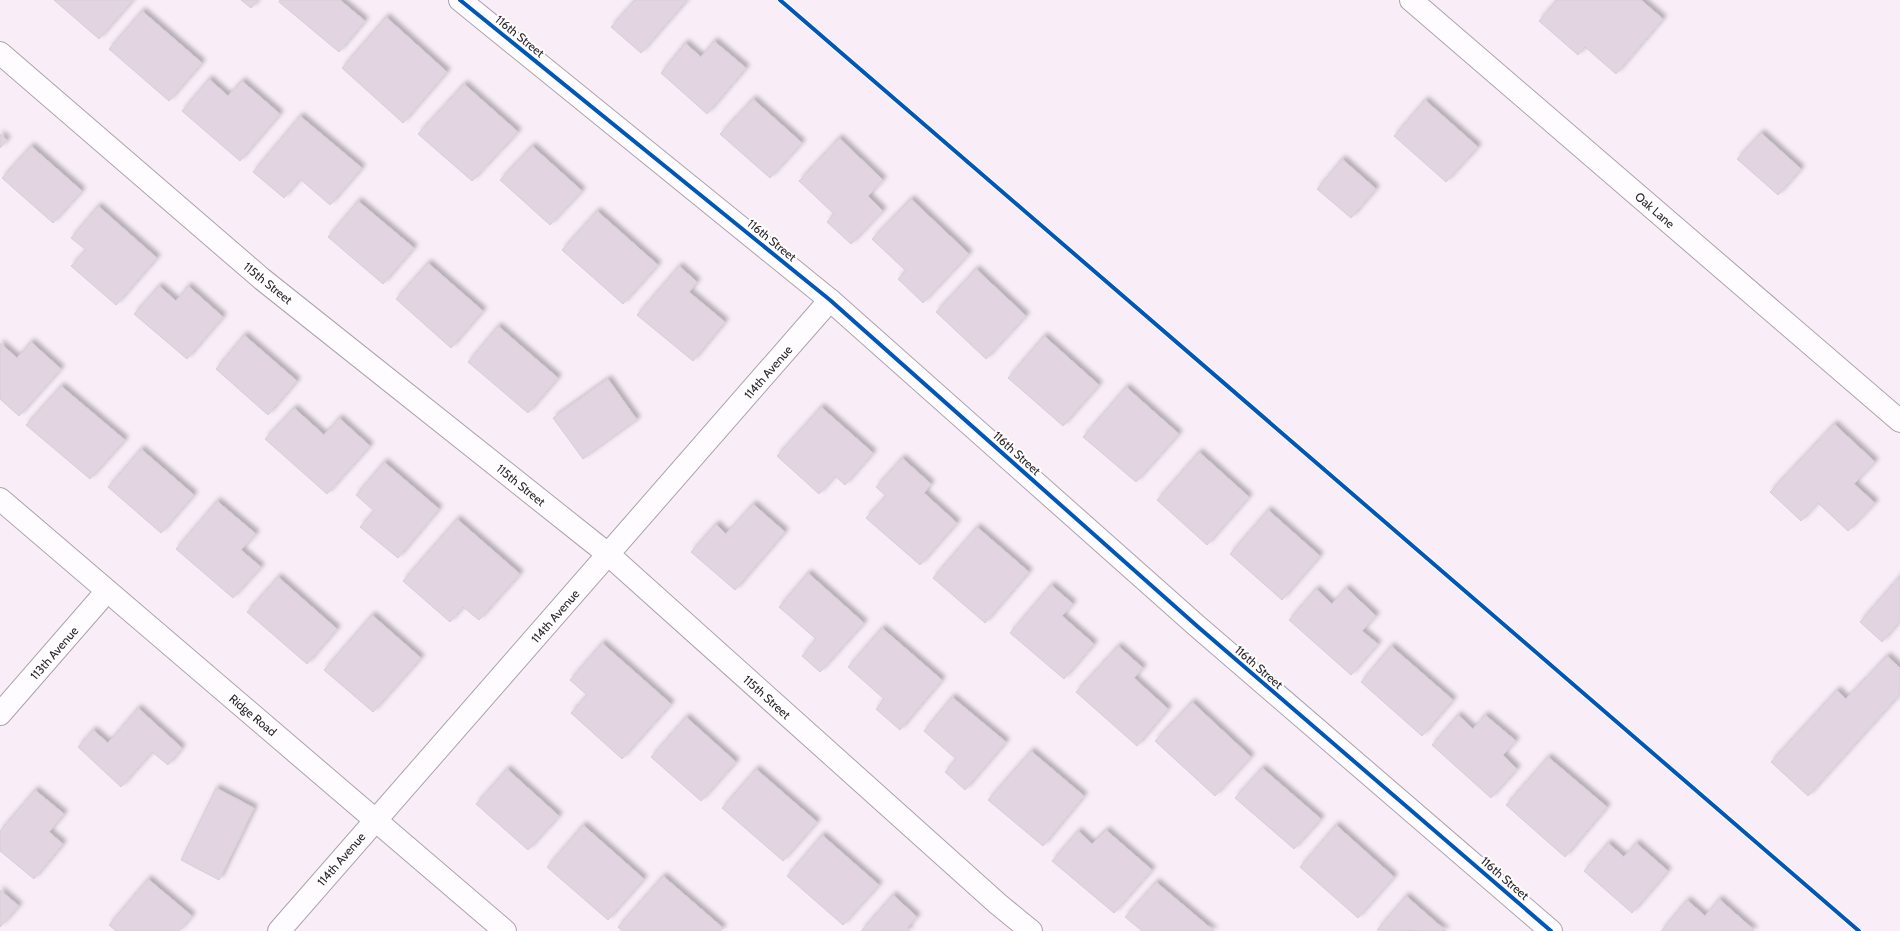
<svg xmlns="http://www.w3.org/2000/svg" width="1900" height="931" font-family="Cabin,sans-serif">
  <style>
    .building { fill: #e3d4e2; stroke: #d6ced5; filter: url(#shadow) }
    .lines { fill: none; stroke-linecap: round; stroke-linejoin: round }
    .minor-casing { stroke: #aba3aa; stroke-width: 24 }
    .tertiary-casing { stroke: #aba3aa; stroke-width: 24 }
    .minor { stroke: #fefcfe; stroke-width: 22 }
    .tertiary { stroke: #fefcfe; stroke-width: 22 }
    .cycleway-casing { stroke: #fefefe; stroke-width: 6 }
    .cycleway { stroke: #0057b8; stroke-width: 4 }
    .labels { text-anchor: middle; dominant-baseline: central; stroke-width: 4; stroke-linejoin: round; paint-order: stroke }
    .street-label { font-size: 12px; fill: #2c252c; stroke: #fefefe }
  </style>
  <defs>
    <filter id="shadow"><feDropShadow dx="3.5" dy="-3.5" stdDeviation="2" flood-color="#0004"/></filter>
  </defs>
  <rect width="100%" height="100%" fill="#f9eef8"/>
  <g class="building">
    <polygon points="54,0 133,0 99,39"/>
    <polygon points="241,0 258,0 251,8"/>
    <polygon points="280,0 340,0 365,21 339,52 279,2"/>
    <polygon points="635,0 687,0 641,53 611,27"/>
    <polygon points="1557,0 1641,0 1663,19 1616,74 1585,47 1578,55 1539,21"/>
    <polygon points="142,11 202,63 169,101 109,49"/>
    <polygon points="386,17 447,72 403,123 342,68"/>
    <polygon points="714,41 746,68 707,114 661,73 685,43 701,57"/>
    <polygon points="209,79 228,96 242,81 280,114 240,161 182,111"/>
    <polygon points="464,84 518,132 472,181 418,134"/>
    <polygon points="753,99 802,143 770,178 720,134"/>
    <polygon points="1425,100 1478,147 1446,182 1394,136"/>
    <polygon points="300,116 362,168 330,205 300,179 284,198 253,172"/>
    <polygon points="1761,133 1801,169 1778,195 1737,159"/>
    <polygon points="0,134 7,140 0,148"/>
    <polygon points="839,138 883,180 868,196 883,211 851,244 827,222 834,214 799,181"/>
    <polygon points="31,146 82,191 53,223 2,178"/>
    <polygon points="532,146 582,191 550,225 500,180"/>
    <polygon points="1342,159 1376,189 1351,218 1317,189"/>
    <polygon points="911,199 969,254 923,303 898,279 906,271 872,239"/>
    <polygon points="358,201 414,248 383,284 328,237"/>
    <polygon points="98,206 157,258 116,305 71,266 86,250 71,238"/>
    <polygon points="597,211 658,265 623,304 562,250"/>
    <polygon points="428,263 483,311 451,348 396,299"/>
    <polygon points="679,266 697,282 689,292 725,322 693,361 637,315"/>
    <polygon points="976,269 1026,316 986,359 936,312"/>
    <polygon points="159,286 176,301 188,286 223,317 187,359 134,314"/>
    <polygon points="498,326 558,378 528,413 468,362"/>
    <polygon points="244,335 297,381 268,415 216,369"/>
    <polygon points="1044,336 1099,385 1063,426 1008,378"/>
    <polygon points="31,342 61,369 19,416 0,399 0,343 17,358"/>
    <polygon points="608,379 637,420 583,459 553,418"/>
    <polygon points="61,386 125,440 90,479 26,425"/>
    <polygon points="1126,387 1179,434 1136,482 1083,437"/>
    <polygon points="821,407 873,453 845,485 835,476 819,494 777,456"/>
    <polygon points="294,408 324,435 339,418 370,446 327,494 265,439"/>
    <polygon points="1834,424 1875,462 1854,484 1875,503 1848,531 1818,503 1801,521 1770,492"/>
    <polygon points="141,449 194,495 161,533 108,487"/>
    <polygon points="1199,452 1249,497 1207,545 1157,500"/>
    <polygon points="902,458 931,484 924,493 957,523 920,565 866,518 886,496 876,487"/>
    <polygon points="384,462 439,509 398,558 360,527 374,511 356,495"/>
    <polygon points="217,501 256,534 241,550 261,567 233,598 176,549"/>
    <polygon points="753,504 785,532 735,590 691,552 716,524 726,534"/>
    <polygon points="1268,510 1320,556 1282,600 1230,554"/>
    <polygon points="457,519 520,574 479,620 463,607 450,622 403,581"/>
    <polygon points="977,527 1029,572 985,623 933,578"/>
    <polygon points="808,573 864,623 820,672 802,656 816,639 779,607"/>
    <polygon points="1900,576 1900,621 1882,642 1860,622"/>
    <polygon points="278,577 337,629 307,664 247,612"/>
    <polygon points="1051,585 1073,604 1062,616 1094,644 1064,679 1010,633"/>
    <polygon points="1346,588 1376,616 1362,631 1378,644 1351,675 1289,620 1316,589 1332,604"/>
    <polygon points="372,615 421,658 373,712 324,670"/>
    <polygon points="882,628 942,680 900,730 876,709 884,699 848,667"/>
    <polygon points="602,643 671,704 622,759 571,713 587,695 570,680"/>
    <polygon points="1118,646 1143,668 1134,678 1168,709 1137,746 1076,692"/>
    <polygon points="1391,646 1453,700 1422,736 1361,682"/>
    <polygon points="1887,656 1900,668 1900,694 1808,796 1771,762 1837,690 1846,699"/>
    <polygon points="952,697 1006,742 965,790 945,772 956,759 924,731"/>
    <polygon points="1192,702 1251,757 1215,796 1155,741"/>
    <polygon points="138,708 182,748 168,765 152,752 121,787 78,747 93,730 108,743"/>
    <polygon points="1458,715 1473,729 1485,715 1516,741 1503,755 1517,769 1491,798 1432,745"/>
    <polygon points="686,717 736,762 701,801 651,757"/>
    <polygon points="1031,751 1084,796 1043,846 988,800"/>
    <polygon points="1548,757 1607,807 1565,857 1506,805"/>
    <polygon points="1262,768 1321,819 1294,849 1235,798"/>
    <polygon points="507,769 559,816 528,850 476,804"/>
    <polygon points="756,769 817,822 783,861 722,808"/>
    <polygon points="216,788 254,808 219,880 181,860"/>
    <polygon points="35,790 64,814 49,832 63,844 34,879 0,851 0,831"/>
    <polygon points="583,825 644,879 608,920 547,867"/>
    <polygon points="1336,825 1394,877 1358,918 1300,867"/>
    <polygon points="1106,830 1152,870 1114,913 1052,861 1078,831 1092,844"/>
    <polygon points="822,835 879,885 843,925 787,876"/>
    <polygon points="1608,843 1624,857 1636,843 1668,871 1632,913 1584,871"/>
    <polygon points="663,876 723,928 720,931 622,931 618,927"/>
    <polygon points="148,879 192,916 179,931 116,931 109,925"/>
    <polygon points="1156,882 1214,931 1142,931 1125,917"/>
    <polygon points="0,890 19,906 0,927"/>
    <polygon points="893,895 917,917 907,928 910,931 861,931"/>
    <polygon points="1406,896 1446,931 1377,930"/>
    <polygon points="1719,899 1754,930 1753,931 1661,931 1687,900 1705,916"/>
  </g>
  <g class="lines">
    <g class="minor-casing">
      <g id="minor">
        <polyline points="460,0 830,300 1197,626 1551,931"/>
        <polyline points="1411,0 1900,421"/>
        <polyline points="0,53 262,279 609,555 998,904 1031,931"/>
        <polyline points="0,714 107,591"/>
        <polyline points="279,931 830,300"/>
      </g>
    </g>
    <g class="tertiary-casing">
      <polyline id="tertiary" points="0,499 505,931"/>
    </g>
    <use href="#minor" class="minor"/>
    <use href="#tertiary" class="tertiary"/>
    <g class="cycleway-casing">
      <g id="cycleway">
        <polyline points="460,0 830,300 1197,626 1551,931"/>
        <polyline points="780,0 1859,931"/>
      </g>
    </g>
    <use href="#cycleway" class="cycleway"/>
  </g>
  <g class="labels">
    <g class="street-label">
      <text transform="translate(520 36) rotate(39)">116th Street</text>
      <text transform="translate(1655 210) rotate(41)">Oak Lane</text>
      <text transform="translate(772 240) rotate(39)">116th Street</text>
      <text transform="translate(268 283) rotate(39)">115th Street</text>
      <text transform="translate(768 372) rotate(-49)">114th Avenue</text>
      <text transform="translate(1017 453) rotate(42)">116th Street</text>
      <text transform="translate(521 485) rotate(39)">115th Street</text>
      <text transform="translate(555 616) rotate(-49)">114th Avenue</text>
      <text transform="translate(54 653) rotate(-49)">113th Avenue</text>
      <text transform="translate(1259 667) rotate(41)">116th Street</text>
      <text transform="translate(767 697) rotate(42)">115th Street</text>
      <text transform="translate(253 715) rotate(40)">Ridge Road</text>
      <text transform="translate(341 859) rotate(-49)">114th Avenue</text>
      <text transform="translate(1505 878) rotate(41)">116th Street</text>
    </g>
  </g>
</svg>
